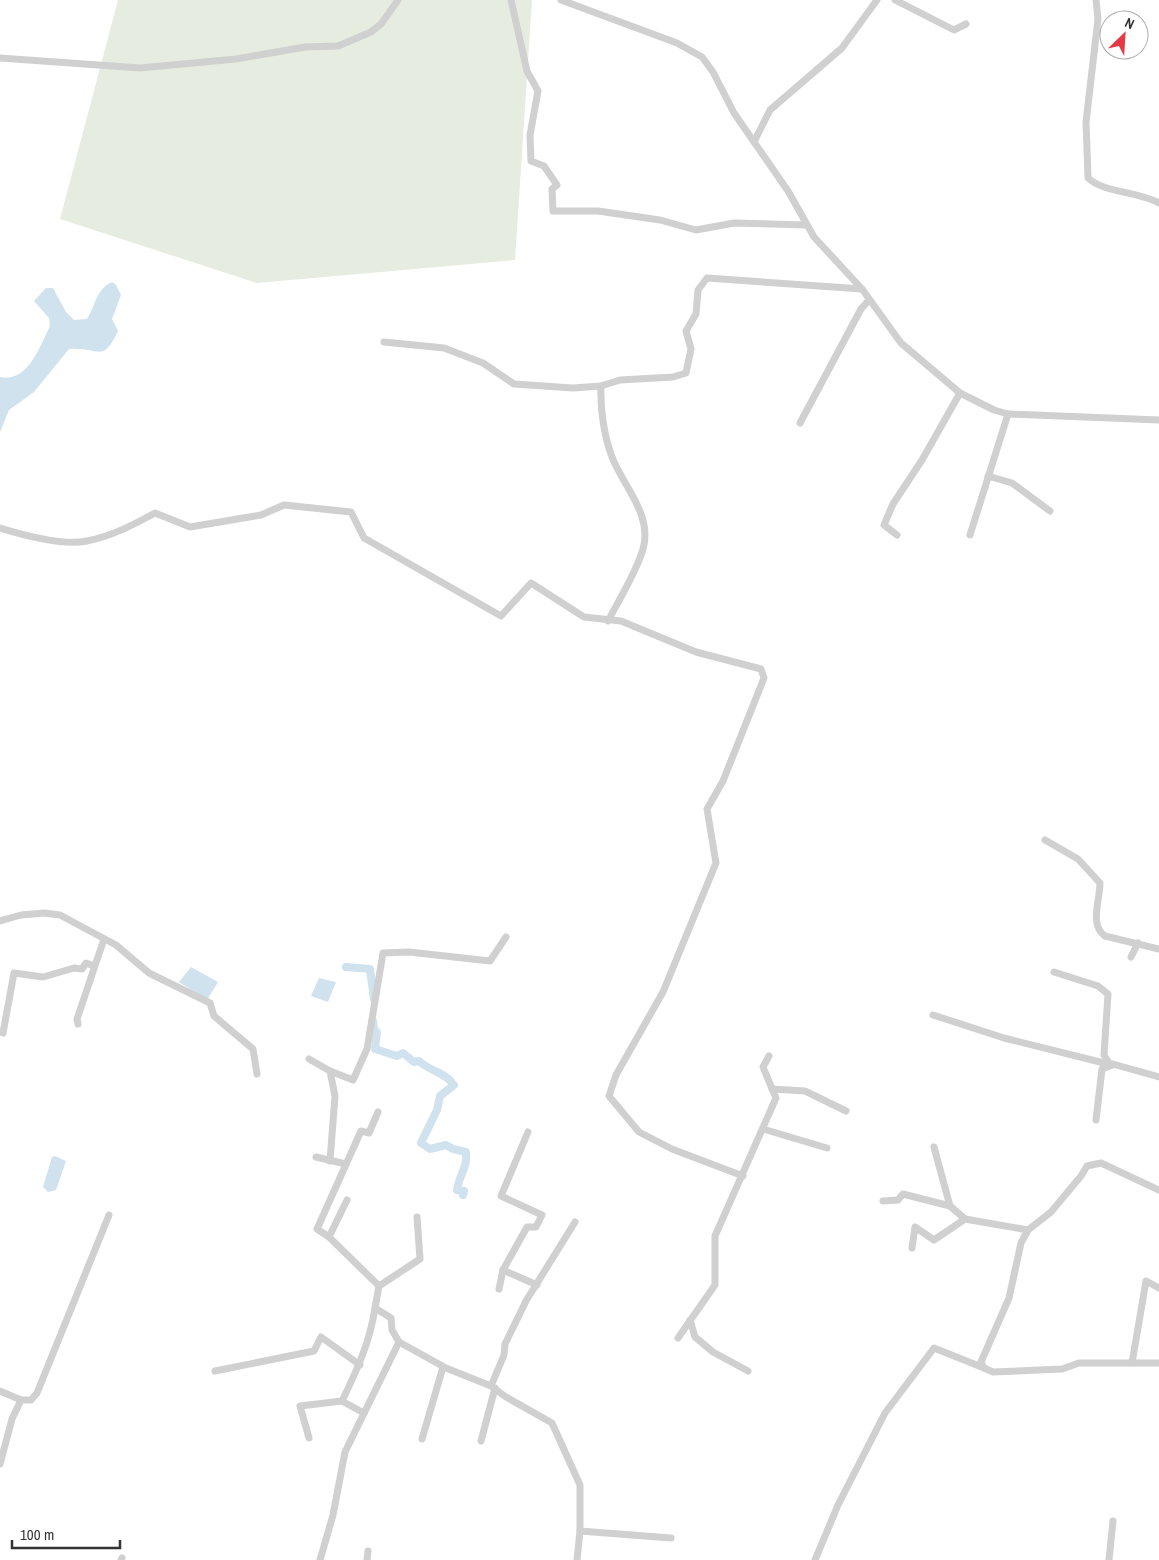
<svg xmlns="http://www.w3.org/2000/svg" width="1159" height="1560" font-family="'Archivo Narrow',sans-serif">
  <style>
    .green { fill: #e6ecdf }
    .water { fill: #cfe2ee }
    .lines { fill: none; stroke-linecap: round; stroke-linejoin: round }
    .canal { stroke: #cfe2ee; stroke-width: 8 }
    .street { stroke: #d0d0d0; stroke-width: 7 }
  </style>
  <rect width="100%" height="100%" fill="#fff"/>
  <polygon class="green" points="118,0 532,0 515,260 257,283 60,219"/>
  <g class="water">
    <path d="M112,282l4,3 5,10 -9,24 6,12c-16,34 -19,15 -49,18l-35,43 -25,18 -9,22v-55c28,6 40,-31 50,-51l-1,-8 -15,-17 12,-13h7l13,24 8,8 13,-1c8,-12 9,-30 25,-37z"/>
    <polygon points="191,967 218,982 207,1000 179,982"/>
    <polygon points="319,978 336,982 328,1002 311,996"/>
    <polygon points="55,1156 66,1161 56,1190 48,1192 43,1187 52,1157"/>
  </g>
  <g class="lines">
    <g class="canal">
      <polyline points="346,967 370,969 374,999"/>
      <path d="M373,1021l1,9 3,2 -2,17 22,7 6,-3 11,9 5,-1c10,10 26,11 35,24l-14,11 -3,14 -16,33 9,6 16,-4 7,4 13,3c2,15 -7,23 -9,38l7,1 -1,4"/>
    </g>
    <g class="street">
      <polyline points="511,0 527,71 538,91 530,135 531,161 544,166 557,185 552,189 553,211 598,211 660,220 696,230 734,223 806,225"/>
      <polyline points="561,0 677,43 702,57 713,72 734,113 788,191 814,237 862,289 901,343 960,393 994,410 1008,414 1159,420"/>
      <polyline points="895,0 954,30 966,24"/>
      <path d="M1096,0l2,19 -12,103 2,56c16,15 50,13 71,25"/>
      <polyline points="0,58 140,68 236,59 305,47 338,46 371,32 381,24 398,0"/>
      <polyline points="754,142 770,110 842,48 877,0"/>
      <polyline points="384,342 444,348 483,363 514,384 573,388 601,386 620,380 673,377 686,373 691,349 686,331 696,314 698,290 707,278 862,289"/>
      <path d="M601,386c-1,22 3,50 11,71 11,29 41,58 31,92 -6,22 -24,51 -35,72"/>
      <polyline points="800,423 861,309 869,300"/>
      <polyline points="988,476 1012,483 1050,511"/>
      <path d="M0,528c23,7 63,18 87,13 25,-5 46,-16 68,-28l35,14 71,-12 23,-10 67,7 13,26 137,78 30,-33 53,34 37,4 75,31 65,17 3,9 -41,103 -16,28 9,54 -53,129 -47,83 -7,21 30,36 33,17 71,27"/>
      <polyline points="897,535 884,525 893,504 922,460 960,393"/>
      <polyline points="970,535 1008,414"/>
      <path d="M1045,840l33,19 22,24c0,17 -11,42 5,53l54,13"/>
      <polyline points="0,921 21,915 44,913 60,915 116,945 149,973 210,1003 214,1016 253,1049 257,1074"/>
      <polyline points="1131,957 1138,943"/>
      <polyline points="1054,972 1098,986 1108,994 1104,1055 1109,1063 1159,1077"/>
      <polyline points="933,1015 1004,1038 1112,1065"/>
      <polyline points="78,1024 77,1019 104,939"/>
      <polyline points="3,1033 14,973 43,977 74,968 82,969 86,963 94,966"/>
      <polyline points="309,1059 330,1071 335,1096 330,1161"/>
      <polyline points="330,1071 353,1080 367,1049 383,953 409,952 490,961 506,937"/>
      <polyline points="772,1089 805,1091 846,1111"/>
      <polyline points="1096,1120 1102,1069 1112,1065"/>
      <polyline points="763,1129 827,1148"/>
      <polyline points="528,1132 501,1196 542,1215 536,1227 527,1227 503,1270 537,1285"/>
      <polyline points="934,1147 950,1206"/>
      <polyline points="316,1157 346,1164"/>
      <polyline points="1159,1190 1101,1163 1087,1166 1081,1176 1051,1212 1028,1230 1021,1243 1009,1298 981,1362 984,1368 993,1372 1062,1369 1079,1363 1159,1363"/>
      <polyline points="347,1200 329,1237 379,1286 375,1308"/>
      <polyline points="883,1201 898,1200 903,1194 950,1206 965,1219 934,1240 915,1227 912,1248"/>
      <polyline points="965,1219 1028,1230"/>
      <polyline points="329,1237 317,1229 361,1131 369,1133 378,1112"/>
      <polyline points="379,1286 420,1259 417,1217"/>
      <polyline points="499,1289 503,1270"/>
      <polyline points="690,1320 695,1337 713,1352 748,1371"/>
      <polyline points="678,1338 715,1285 715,1236 776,1098 763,1067 769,1056"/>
      <polyline points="1132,1363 1146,1281 1159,1288"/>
      <polyline points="215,1371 314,1351 321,1337 360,1365"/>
      <polyline points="491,1386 504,1355 505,1344 526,1301 575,1222"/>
      <polyline points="0,1391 21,1400 31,1400 37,1393 109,1215"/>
      <path d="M364,1413l-22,-12c15,-31 28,-59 33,-93l16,10 1,12 7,12 47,26 45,18 15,11 46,26 28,62v46l91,7"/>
      <polyline points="309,1438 300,1406 342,1401"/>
      <polyline points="422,1439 443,1367"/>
      <polyline points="481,1441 495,1388"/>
      <polyline points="0,1464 12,1419 21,1400"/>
      <polyline points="121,1560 122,1558"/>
      <polyline points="320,1560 333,1515 345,1452 399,1342"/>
      <polyline points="367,1560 368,1551"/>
      <polyline points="577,1560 580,1531"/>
      <polyline points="815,1560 838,1505 885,1413 934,1348 984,1368"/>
      <polyline points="1109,1560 1113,1521"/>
    </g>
  </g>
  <g transform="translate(1124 35) rotate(25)"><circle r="24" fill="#ffffff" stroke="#adadad"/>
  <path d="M0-4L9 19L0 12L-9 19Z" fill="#e63946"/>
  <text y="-8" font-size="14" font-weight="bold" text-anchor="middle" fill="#333333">N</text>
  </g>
  <path d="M12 1540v8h108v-8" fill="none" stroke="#333333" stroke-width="2.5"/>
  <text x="20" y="1540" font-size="15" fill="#333333" stroke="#ffffff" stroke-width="4" paint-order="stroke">100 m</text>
</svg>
